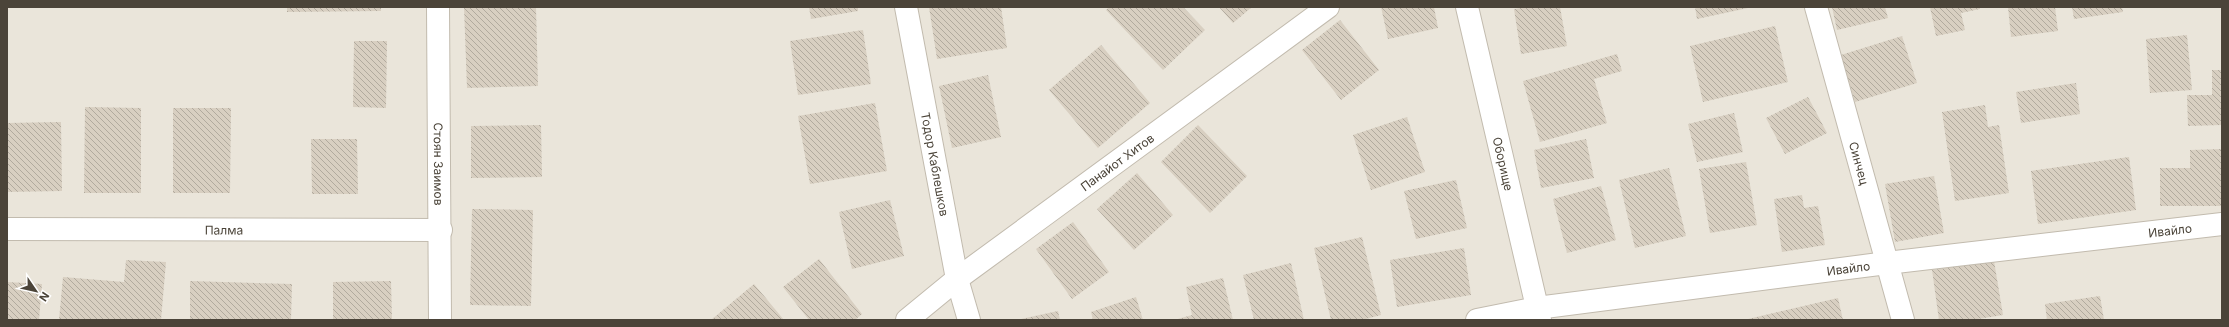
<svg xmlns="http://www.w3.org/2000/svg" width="2229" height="327" font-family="Inter,sans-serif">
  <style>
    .residential { fill: #eae5da }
    .building { fill: url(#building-back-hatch) }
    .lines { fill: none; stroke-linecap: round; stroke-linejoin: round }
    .minor-casing { stroke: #c2bbae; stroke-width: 24 }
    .minor { stroke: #fff; stroke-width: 22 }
    .labels { text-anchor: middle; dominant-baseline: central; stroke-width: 3; stroke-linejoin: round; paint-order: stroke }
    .street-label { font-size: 12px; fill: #4b4439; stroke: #fff }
  </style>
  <defs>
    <pattern id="building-back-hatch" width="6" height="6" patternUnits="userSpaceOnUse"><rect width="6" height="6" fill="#d8cfc1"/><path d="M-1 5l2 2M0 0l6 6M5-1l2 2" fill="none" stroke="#b1aa9e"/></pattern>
  </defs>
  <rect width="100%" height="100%" fill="#f6f3ec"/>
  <rect class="residential" x="7" y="7" width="2215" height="313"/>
  <g class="building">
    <polygon points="287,7 381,7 381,11 287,12"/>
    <polygon points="464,7 536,7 538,86 467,88"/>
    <polygon points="809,7 858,7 858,11 811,19"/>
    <polygon points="929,7 1001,7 1007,48 937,59"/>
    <polygon points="1109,7 1183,7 1205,30 1163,70 1106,10"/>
    <polygon points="1219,7 1252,7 1233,23"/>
    <polygon points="1381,7 1434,7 1438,28 1388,39"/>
    <polygon points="1527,7 1560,7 1567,46 1521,54 1514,9"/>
    <polygon points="1695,7 1748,7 1748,8 1697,19"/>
    <polygon points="1832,7 1885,7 1888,18 1837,30"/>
    <polygon points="1930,7 1980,7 1980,9 1961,13 1965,30 1936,36"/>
    <polygon points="2008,7 2055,7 2058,31 2011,37"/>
    <polygon points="2072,7 2122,7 2123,12 2074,19"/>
    <polygon points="1340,20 1379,70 1341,100 1302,50"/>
    <polygon points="1775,26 1788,82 1703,102 1690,46"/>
    <polygon points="863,30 871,84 798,95 790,41"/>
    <polygon points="2187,35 2192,90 2150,93 2146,39"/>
    <polygon points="1902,36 1917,83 1855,102 1841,55"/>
    <polygon points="354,41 387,41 386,108 353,107"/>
    <polygon points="1101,45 1150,103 1098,148 1049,90"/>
    <polygon points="1617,54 1622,71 1594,79 1607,123 1540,142 1523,81"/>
    <polygon points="2212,70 2222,70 2222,125 2188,126 2187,95 2212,95"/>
    <polygon points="988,75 1001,137 952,148 939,86"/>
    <polygon points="2076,83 2080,114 2021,123 2016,92"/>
    <polygon points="1808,97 1827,133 1785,154 1766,118"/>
    <polygon points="875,103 887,171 810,184 798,116"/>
    <polygon points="1985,105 1988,127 1999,125 2009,193 1955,201 1942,112"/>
    <polygon points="85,107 141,108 141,193 84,193"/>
    <polygon points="173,108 231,108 230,193 173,193"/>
    <polygon points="1734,113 1743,152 1697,162 1688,124"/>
    <polygon points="1407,117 1425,172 1371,190 1353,135"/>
    <polygon points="61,122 62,191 7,192 7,123"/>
    <polygon points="541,125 542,177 471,178 471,126"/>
    <polygon points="1198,125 1247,176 1210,213 1161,162"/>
    <polygon points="311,139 357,139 358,194 312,194"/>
    <polygon points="1586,139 1594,178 1541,188 1534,150"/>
    <polygon points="2222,149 2222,206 2160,206 2160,168 2190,168 2190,150"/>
    <polygon points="2129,157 2136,210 2038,224 2031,171"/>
    <polygon points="1746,162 1757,225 1710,233 1699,169"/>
    <polygon points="1669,168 1686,236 1635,248 1619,180"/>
    <polygon points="1137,173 1173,215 1134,250 1097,209"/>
    <polygon points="1934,176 1944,233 1895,242 1885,184"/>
    <polygon points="1456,180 1467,228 1416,239 1404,191"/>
    <polygon points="1601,186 1616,240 1567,253 1553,199"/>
    <polygon points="1802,195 1804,208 1818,206 1825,245 1782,252 1774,199"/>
    <polygon points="890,200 904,256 852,269 839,212"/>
    <polygon points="472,209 533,210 531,306 470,305"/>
    <polygon points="1073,222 1109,272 1072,299 1036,249"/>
    <polygon points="1362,237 1381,315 1362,320 1331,320 1314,248"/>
    <polygon points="1464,248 1471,295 1397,307 1390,260"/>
    <polygon points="819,259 862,314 855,320 809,320 783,287"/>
    <polygon points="126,260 166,262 161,320 59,320 63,277 124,282"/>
    <polygon points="1994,261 2003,315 1972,320 1939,320 1932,270"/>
    <polygon points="1291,263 1304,320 1254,320 1243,275"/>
    <polygon points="1223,278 1233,320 1174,320 1192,315 1186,287"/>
    <polygon points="190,281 292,284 291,320 190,320"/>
    <polygon points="391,281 392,320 333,320 333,282"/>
    <polygon points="7,282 42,284 39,320 7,320"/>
    <polygon points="754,284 784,320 711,320"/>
    <polygon points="2100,296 2104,320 2047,320 2045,304"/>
    <polygon points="1136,297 1143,320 1093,320 1091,312"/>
    <polygon points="1838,298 1843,320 1748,320 1748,319"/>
    <polygon points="1058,311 1060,320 1021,320 1021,319"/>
  </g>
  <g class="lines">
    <g class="minor-casing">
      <g id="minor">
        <path id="s1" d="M438,7l2,313"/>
        <path id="s2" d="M906,7l51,272 12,41"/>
        <path id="s3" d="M1467,7l73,313"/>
        <path id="s4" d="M1816,7l87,313"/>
        <path id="s5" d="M7,229l434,1"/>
        <path id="s6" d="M907,320l50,-41 371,-272"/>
        <path id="s7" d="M1477,320l60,-12 350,-45 335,-39"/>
      </g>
    </g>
    <use href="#minor" class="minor"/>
  </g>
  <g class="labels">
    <g class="street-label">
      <text stroke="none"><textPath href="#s6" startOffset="263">Панайот Хитов</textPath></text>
      <text stroke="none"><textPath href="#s1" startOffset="157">Стоян Заимов</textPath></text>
      <text stroke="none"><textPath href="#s2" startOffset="160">Тодор Каблешков</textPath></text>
      <text stroke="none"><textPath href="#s3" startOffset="161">Оборище</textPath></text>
      <text stroke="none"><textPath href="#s4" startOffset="162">Синчец</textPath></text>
      <text stroke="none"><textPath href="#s5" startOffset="217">Палма</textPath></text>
      <text stroke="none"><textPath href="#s7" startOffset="699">Ивайло</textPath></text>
      <text stroke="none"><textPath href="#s7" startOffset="375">Ивайло</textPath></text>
    </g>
  </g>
  <rect width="2229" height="327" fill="none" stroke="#4b4439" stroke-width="16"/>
  <g transform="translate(36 291) rotate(124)" stroke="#ffffff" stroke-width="3" paint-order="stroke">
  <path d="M0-3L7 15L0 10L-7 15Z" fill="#4b4439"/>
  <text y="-6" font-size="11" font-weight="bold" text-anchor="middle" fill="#4b4439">N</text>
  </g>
</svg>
